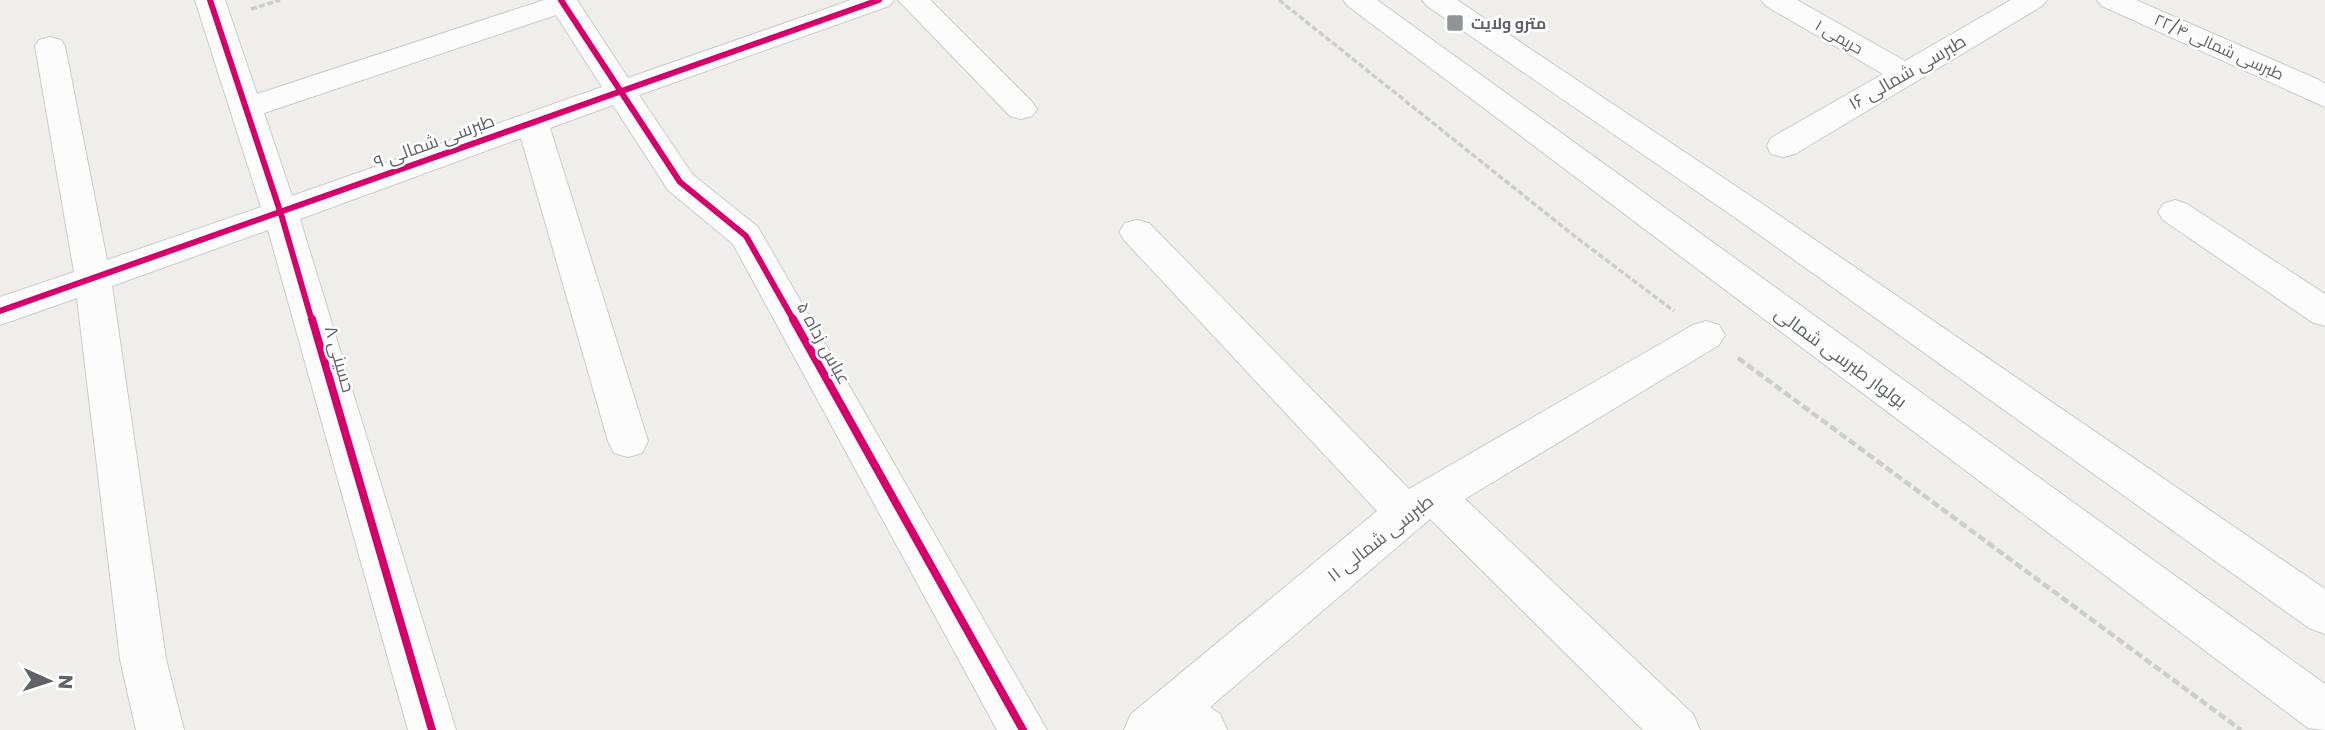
<svg xmlns="http://www.w3.org/2000/svg" width="2325" height="730" font-family="Poppins,Cairo,sans-serif">
  <style>
    .lines { fill: none; stroke-linecap: round; stroke-linejoin: round }
    .street-casing { stroke: #cbcccc; stroke-width: 2 }
    .secondary-casing { stroke: #cacacb; stroke-width: 2 }
    .path-far1 { stroke: #cacfcc; stroke-width: 3.5; stroke-dasharray: 6 2.5; stroke-linecap: butt }
    .path { stroke: #cacfcc; stroke-width: 4.5; stroke-dasharray: 8 3.5; stroke-linecap: butt }
    .street { fill: #fdfcfc; fill-rule: evenodd }
    .secondary { fill: #fdfcfc; fill-rule: evenodd }
    .cycleway-far1-casing { stroke: #fff; stroke-width: 10 }
    .cycleway-casing { stroke: #fff; stroke-width: 12 }
    .cycleway-far1 { stroke: #d6006c; stroke-width: 6 }
    .cycleway { stroke: #d6006c; stroke-width: 8 }
    .poi-dot { fill: #919496; stroke: #fff; stroke-width: 2.5 }
    .labels { text-anchor: middle; dominant-baseline: central; stroke-width: 5; stroke-linejoin: round; paint-order: stroke }
    .far-poi-label { font-size: 16px; font-weight: bold; fill: #5f6368; stroke: #fff; text-anchor: start }
    .far-street-label { font-size: 16px; fill: #5f6368; stroke: #fff }
    .street-label { font-size: 18px; fill: #5f6368; stroke: #fff }
  </style>
  <rect width="100%" height="100%" fill="#efeeea"/>
  <g class="lines">
    <g class="street-casing">
      <g id="street">
        <path d="M195,0h30l32,94 287,-94h33l51,78 223,-78h43l-5,6 -250,89 53,79 66,53 289,503h-50l-264,-486 -65,-54 -55,-85 -63,23 98,313 -6,12 -14,4 -14,-4 -6,-12 -87,-303 -221,81 156,511h-48l-140,-500 -156,56 54,373 18,71h-48l-16,-71 -43,-361 -77,27v-28l74,-25 -39,-226 4,-6 11,-3 11,3 4,6 42,214 154,-53zM556,15l46,72 -310,109 -28,-83z"/>
        <polygon points="898,0 930,0 1032,102 1037,109 1032,116 1021,119 1010,116"/>
        <polygon points="1761,0 1797,0 1905,61 2011,0 2047,0 2042,6 1795,154 1783,157 1771,154 1767,146 1771,138 1883,74 1766,6"/>
        <polygon points="2097,0 2136,0 2319,80 2325,84 2325,107 2102,6"/>
        <polygon points="2175,200 2187,204 2325,294 2325,326 2312,322 2163,220 2158,212 2163,204"/>
        <polygon points="1137,220 1149,223 1409,489 1693,325 1706,321 1719,325 1725,335 1719,345 1465,499 1693,714 1700,730 1643,730 1430,519 1210,707 1220,714 1227,730 1124,730 1131,714 1377,511 1125,241 1119,232 1125,223"/>
      </g>
    </g>
    <g class="secondary-casing">
      <g id="secondary">
        <polygon points="1343,0 1377,0 2325,684 2325,730 2308,728 1348,6"/>
        <polygon points="1422,0 1457,0 1764,205 2325,589 2325,634 2309,628 1740,221 1427,6"/>
      </g>
    </g>
    <g class="path-far1">
      <polyline points="1279,0 1577,238 1674,311"/>
      <polyline points="251,9 280,0"/>
    </g>
    <polyline class="path" points="1738,358 2241,730"/>
    <use href="#street" class="street"/>
    <use href="#secondary" class="secondary"/>
    <g class="cycleway-far1-casing">
      <g id="cycleway-far1">
        <polyline points="210,0 281,214 312,321"/>
        <polyline points="561,0 680,182 746,236 794,321"/>
        <polyline points="0,311 879,0"/>
      </g>
    </g>
    <g class="cycleway-casing">
      <g id="cycleway">
        <polyline points="312,319 432,730"/>
        <polyline points="793,319 1023,730"/>
      </g>
    </g>
    <use href="#cycleway-far1" class="cycleway-far1"/>
    <use href="#cycleway" class="cycleway"/>
  </g>
  <rect class="poi-dot" x="1446" y="14" width="18" height="18" rx="3.5"/>
  <g class="labels">
    <g class="far-poi-label">
      <text x="1471" y="23">مترو ولایت</text>
    </g>
    <g class="far-street-label">
      <text transform="translate(1839 37) rotate(30)">حریمی ۱</text>
      <text transform="translate(2219 47) rotate(24)">طبرسی شمالی ۲۲/۴</text>
    </g>
    <g class="street-label">
      <text transform="translate(1907 72) rotate(-30)">طبرسی شمالی ۱۶</text>
      <text transform="translate(434 141) rotate(-20)">طبرسی شمالی ۹</text>
      <text transform="translate(824 343) rotate(61)">عباس زداه ۵</text>
      <text transform="translate(1841 357) rotate(36)">بولوار طبرسی شمالی</text>
      <text transform="translate(340 359) rotate(74)">حسینی ۸</text>
      <text transform="translate(1380 538) rotate(-38)">طبرسی شمالی ۱۱</text>
    </g>
  </g>
  <g transform="translate(49 681) rotate(93)" stroke="#ffffff" stroke-width="5" paint-order="stroke">
  <path d="M0-5L12 26L0 18L-12 26Z" fill="#5f6368"/>
  <text y="-10" font-size="19" font-weight="bold" text-anchor="middle" fill="#5f6368">N</text>
  </g>
</svg>
